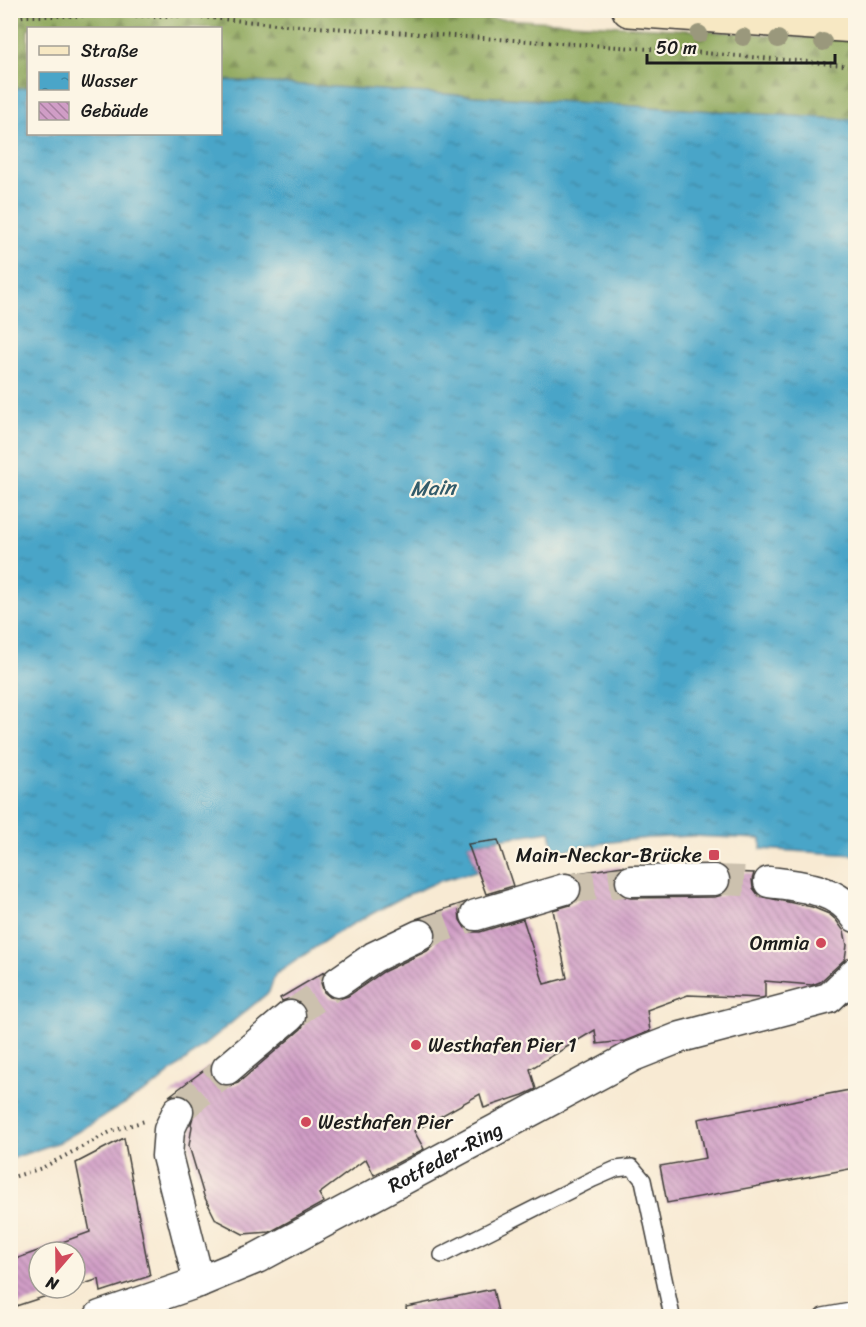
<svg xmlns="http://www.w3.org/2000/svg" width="866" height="1327" font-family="Sriracha,sans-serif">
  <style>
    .forest { fill: url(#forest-firs); stroke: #526039; stroke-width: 1.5 }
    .water { fill: url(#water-ripples); stroke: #336072; stroke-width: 1.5 }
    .building { fill: url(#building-back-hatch) }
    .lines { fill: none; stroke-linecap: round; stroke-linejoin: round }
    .minor-tunnel { stroke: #ccc1ae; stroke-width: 30; stroke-dasharray: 30 15; stroke-linecap: butt }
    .service-casing { stroke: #3d3b37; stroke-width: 18 }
    .minor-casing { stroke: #3d3b37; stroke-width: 33 }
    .secondary-casing { stroke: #3d3b37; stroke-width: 36 }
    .path { stroke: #3d3b37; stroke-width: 4; stroke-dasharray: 1.5 4.5; stroke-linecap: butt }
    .service { stroke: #fff; stroke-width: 15 }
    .minor { stroke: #fff; stroke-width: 30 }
    .secondary { stroke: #f7e8c3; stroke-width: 33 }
    .tree { fill: #9a987c }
    .poi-dot { fill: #d1495b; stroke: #fcf5e5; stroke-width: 2 }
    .labels { text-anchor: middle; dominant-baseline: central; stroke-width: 4.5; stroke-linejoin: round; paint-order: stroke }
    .poi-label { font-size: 20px; fill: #1c1c1c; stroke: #fcf5e5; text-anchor: end }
    .street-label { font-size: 20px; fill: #1c1c1c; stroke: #fcf5e5 }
    .water-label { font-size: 21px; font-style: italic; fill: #315a69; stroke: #fcf5e5 }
  </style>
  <defs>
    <pattern id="forest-firs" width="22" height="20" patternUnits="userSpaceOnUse" patternTransform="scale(1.5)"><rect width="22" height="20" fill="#89a456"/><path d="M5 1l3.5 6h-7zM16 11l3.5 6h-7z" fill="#6f8546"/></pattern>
    <pattern id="water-ripples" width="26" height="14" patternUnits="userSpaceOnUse" patternTransform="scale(1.5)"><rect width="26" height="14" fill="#4aa5c8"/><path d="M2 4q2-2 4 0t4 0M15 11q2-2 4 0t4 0" fill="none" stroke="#3d86a2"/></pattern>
    <pattern id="building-back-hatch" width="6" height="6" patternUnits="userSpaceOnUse" patternTransform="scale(1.5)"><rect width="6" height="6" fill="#d09dc6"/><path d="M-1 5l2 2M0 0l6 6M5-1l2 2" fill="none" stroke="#a87fa0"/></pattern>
  </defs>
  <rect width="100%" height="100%" fill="#fcf5e5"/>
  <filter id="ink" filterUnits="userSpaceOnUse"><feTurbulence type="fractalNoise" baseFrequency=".0167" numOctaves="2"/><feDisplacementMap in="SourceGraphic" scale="12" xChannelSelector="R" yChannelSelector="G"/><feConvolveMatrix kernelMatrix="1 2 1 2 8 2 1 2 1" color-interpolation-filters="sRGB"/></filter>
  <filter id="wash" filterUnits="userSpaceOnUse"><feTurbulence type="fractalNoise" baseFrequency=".008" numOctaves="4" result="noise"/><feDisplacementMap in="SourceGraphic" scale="24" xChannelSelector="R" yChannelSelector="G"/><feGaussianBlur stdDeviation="1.35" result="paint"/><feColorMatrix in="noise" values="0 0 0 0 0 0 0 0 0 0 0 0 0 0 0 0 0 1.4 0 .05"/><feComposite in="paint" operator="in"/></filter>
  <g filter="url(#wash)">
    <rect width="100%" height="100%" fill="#f8ead3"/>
    <polygon class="forest" points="11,11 367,11 855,40 855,120 221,80 220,28 28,28 28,87 11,89"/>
    <polygon class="water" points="221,80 855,120 855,855 761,849 761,839 692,836 649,838 611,842 554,852 550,831 468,844 477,871 440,881 405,896 338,932 275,975 269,992 153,1087 62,1141 11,1159 11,89 28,87 28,134 220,134"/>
    <g id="blocks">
      <g class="building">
        <polygon points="498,840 513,886 486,894 468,844"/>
        <polygon points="622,866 616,873 614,881 616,889 622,896 631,898 715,897 722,895 729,889 731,880 729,872 754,873 752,880 753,888 759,896 812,907 829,914 836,920 844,931 847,945 845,959 820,982 812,985 765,981 765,997 762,998 688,995 647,1010 650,1031 625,1041 597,1044 595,1030 530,1069 536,1089 523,1095 484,1108 480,1094 414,1131 424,1149 374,1175 366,1159 319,1194 324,1202 270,1232 243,1234 216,1220 204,1196 189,1146 192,1126 191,1124 195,1110 192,1102 185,1095 177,1094 169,1096 211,1065 210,1073 213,1080 221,1085 229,1086 238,1083 301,1029 306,1021 307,1012 304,1005 295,1000 288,999 282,1001 280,998 324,972 321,983 324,992 330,997 339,999 348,996 383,972 427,951 434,945 437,937 435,927 429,921 422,918 416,919 466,902 459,911 460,920 465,928 471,932 480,932 523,919 544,984 567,978 553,910 570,905 578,900 582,894 581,884 577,877 572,874"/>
        <polygon points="855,1089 855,1168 667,1203 660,1166 706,1158 698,1119"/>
        <polygon points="124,1138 150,1276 101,1292 99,1279 75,1287 75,1252 39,1252 39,1288 71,1288 10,1308 10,1261 90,1232 76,1163"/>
        <polygon points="493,1289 499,1317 407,1317 406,1307"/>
      </g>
    </g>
  </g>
  <g filter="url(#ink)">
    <use href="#blocks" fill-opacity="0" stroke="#3d3b37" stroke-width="1.5"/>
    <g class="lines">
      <g class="minor-tunnel">
        <polyline points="714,880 769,882"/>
        <polyline points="565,889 631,881"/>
        <polyline points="420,935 476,915"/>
        <polyline points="290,1016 338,982"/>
        <polyline points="178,1111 227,1069"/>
      </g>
      <g class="service-casing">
        <g id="service">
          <polyline points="442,1255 593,1179 616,1169 632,1167 643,1180 672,1316"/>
          <polyline points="823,1316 856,1310"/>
        </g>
      </g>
      <g class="minor-casing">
        <g id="minor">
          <polyline points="631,881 714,880"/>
          <path d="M769,882c31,4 68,6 87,35"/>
          <polyline points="476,915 565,889"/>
          <polyline points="338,982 374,957 420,935"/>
          <polyline points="227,1069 290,1016"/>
          <polyline points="178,1111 169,1130 167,1156 199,1282"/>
          <path id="s1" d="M100,1316l99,-34 58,-24 376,-202 48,-19 148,-39 27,-26"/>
        </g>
      </g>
      <g class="secondary-casing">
        <polyline id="secondary" points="629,10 856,26"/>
      </g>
      <g class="path">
        <polyline points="10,19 23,16 190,16 286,25 680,51 856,66"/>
        <polyline points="850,54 850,59 856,60"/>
        <polyline points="10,1178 42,1168 114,1130 145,1121"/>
      </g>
      <use href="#service" class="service"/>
      <use href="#minor" class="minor"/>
      <use href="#secondary" class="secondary"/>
    </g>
    <g class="tree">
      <circle cx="699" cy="34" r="9"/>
      <circle cx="743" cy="37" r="9"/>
      <circle cx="778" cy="39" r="9"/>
      <circle cx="823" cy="42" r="9"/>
    </g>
  </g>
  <g class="poi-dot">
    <rect x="708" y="849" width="12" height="12" rx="3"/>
    <circle cx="821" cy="943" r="6"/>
    <circle cx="416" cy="1045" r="6"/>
    <circle cx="306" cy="1122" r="6"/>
  </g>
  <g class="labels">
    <g class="poi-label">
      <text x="702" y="855">Main-Neckar-Brücke</text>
      <text x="809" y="943">Ommia</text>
      <text x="428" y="1045" text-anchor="start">Westhafen Pier 1</text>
      <text x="318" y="1122" text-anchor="start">Westhafen Pier</text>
    </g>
    <g class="street-label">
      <text stroke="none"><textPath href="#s1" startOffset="381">Rotfeder-Ring</textPath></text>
    </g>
    <g class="water-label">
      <text transform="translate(433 488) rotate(-2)">Main</text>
    </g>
  </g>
  <rect width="866" height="1327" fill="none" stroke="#fcf5e5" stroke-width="36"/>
  <rect x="27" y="27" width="195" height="108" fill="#fcf5e5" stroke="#a29e95" stroke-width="1.5"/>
  <rect x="39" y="46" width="30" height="9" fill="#f7e8c3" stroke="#a29e95" stroke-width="1.5"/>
  <text x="81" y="57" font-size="18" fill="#1c1c1c">Straße</text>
  <rect x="39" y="72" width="30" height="18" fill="url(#water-ripples)" stroke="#a29e95" stroke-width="1.5"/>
  <text x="81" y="87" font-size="18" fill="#1c1c1c">Wasser</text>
  <rect x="39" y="102" width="30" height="18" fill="url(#building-back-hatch)" stroke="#a29e95" stroke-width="1.5"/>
  <text x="81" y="117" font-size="18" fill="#1c1c1c">Gebäude</text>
  <g transform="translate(57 1270) rotate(200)"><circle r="28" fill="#fcf5e5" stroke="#a29e95" stroke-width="1.5"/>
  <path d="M0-4.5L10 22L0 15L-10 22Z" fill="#d1495b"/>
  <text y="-9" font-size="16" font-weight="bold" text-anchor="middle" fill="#1c1c1c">N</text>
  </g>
  <path d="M647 54v9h188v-9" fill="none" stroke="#1c1c1c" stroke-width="3"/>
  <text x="656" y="54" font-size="18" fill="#1c1c1c" stroke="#fcf5e5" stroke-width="4.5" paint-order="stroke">50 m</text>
</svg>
